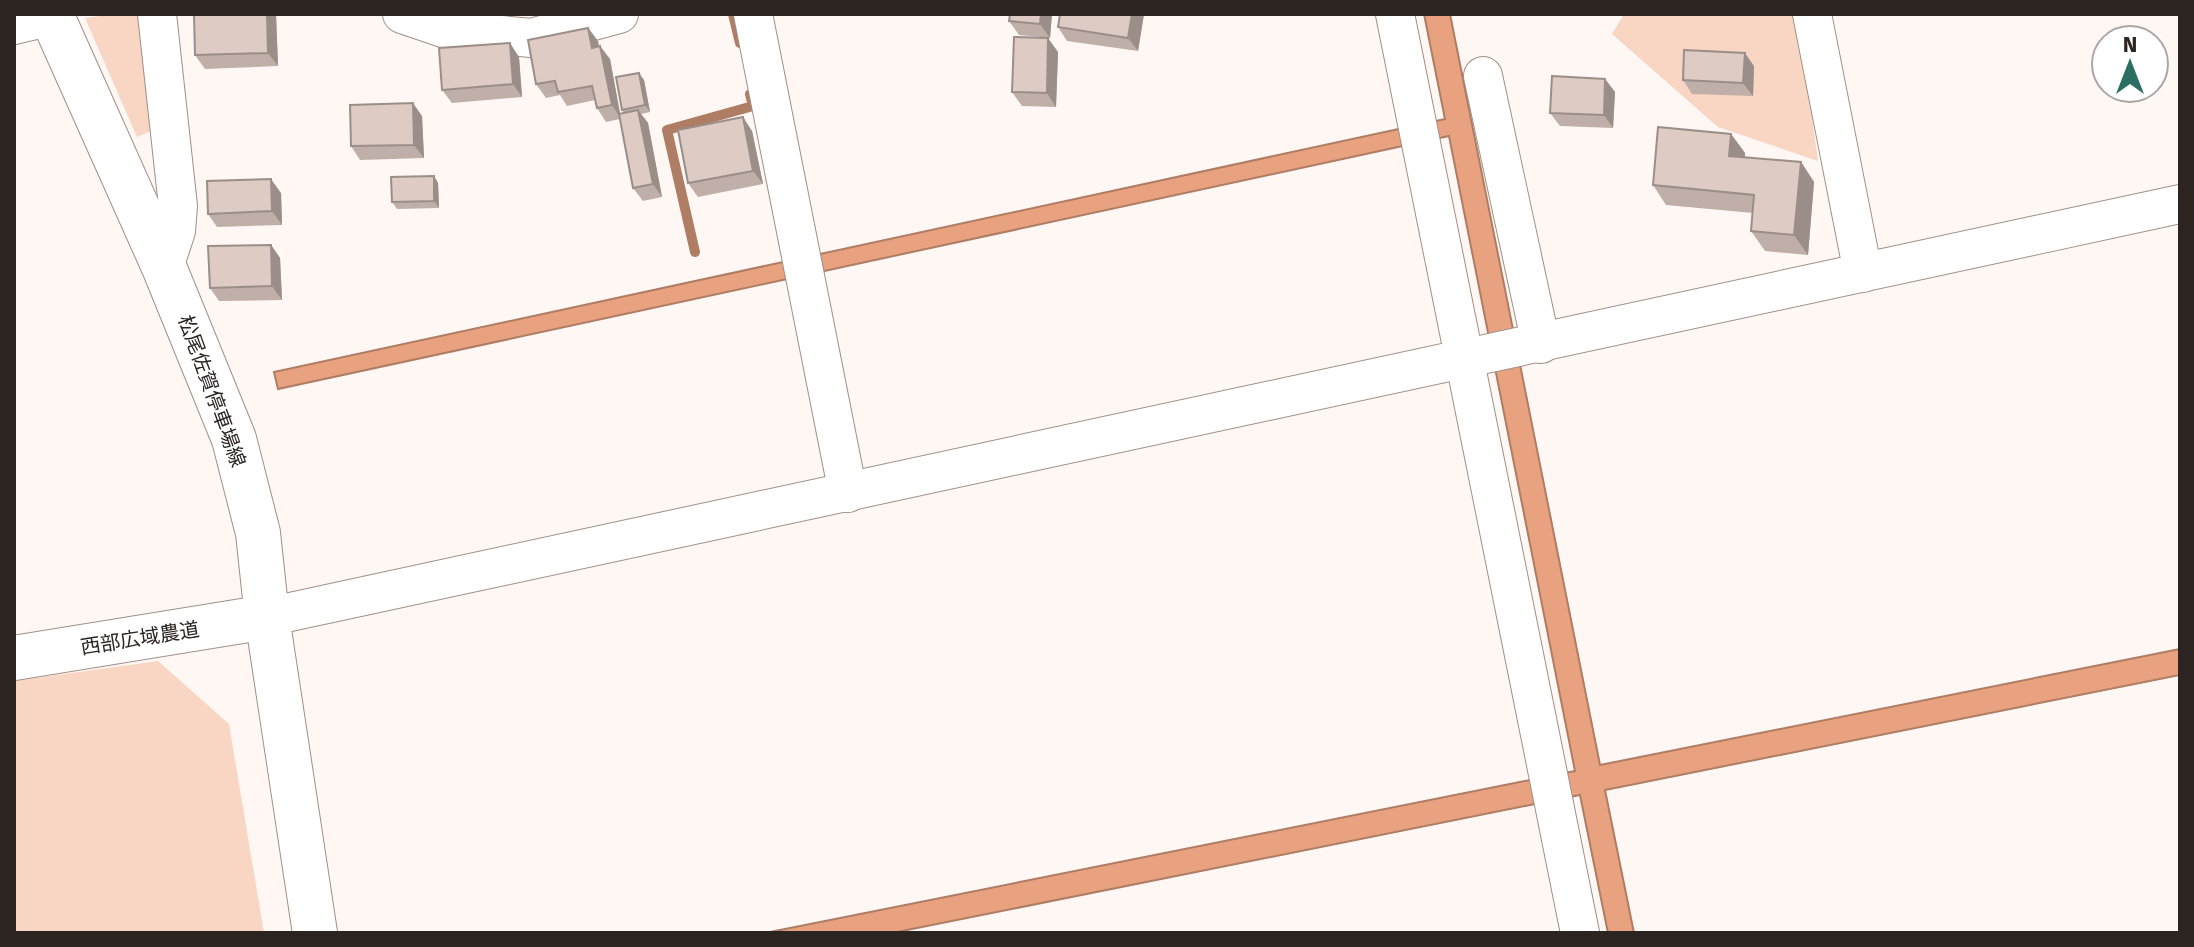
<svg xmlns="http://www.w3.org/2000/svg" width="2194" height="947" font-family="'Fira Sans','Noto Sans JP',sans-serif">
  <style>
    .green { fill: #f9d5c3 }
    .water { fill: #e8a280; stroke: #af7c64; stroke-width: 2 }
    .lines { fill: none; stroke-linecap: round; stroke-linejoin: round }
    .stream { stroke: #af7c64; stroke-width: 10 }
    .minor-casing { stroke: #a08f87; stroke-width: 40 }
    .tertiary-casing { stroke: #a08f87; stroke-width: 46 }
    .secondary-casing { stroke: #a08f87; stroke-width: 46 }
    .minor { stroke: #fff; stroke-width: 38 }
    .tertiary { stroke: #fff; stroke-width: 44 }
    .secondary { stroke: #fff; stroke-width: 44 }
    .wall { fill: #bfafa8 }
    .shaded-wall { fill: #9b8e88 }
    .building { fill: #decbc3; stroke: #9b8e88; stroke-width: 2 }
    .labels { text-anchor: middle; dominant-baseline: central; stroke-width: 6; stroke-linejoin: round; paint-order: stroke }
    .street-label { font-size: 20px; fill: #2b2421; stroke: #fff }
  </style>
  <rect width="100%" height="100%" fill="#fff7f4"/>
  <g class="green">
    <polygon points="116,14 143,14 158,128 137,137 85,18"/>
    <polygon points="1624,14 1798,14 1818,161 1718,127 1612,34"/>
    <polygon points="158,661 229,724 264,933 14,933 14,681"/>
  </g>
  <polygon class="water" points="1424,14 1450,14 1600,765 2180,649 2180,675 1605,790 1634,933 1608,933 1580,795 892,933 765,933 1575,771 1449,136 278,389 274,372 1445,119"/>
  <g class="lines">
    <g class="stream">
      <polyline points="733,14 740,43"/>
      <polyline points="695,252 667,130 753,106 750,94"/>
    </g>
    <g class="minor-casing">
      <g id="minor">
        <polyline points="157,14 178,206 176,231 164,267"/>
        <polyline points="402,14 449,30 531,38 619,14"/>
        <polyline points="753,14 848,493"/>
        <polyline points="1395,14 1580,933"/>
        <polyline points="1812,14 1863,273"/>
        <polyline points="14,25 52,16"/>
        <polyline points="1483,76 1541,344"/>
        <polyline points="267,617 2180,204"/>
      </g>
    </g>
    <g class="tertiary-casing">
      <polyline id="tertiary" points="14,658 267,617"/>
    </g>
    <g class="secondary-casing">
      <polyline id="secondary" points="51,14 164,267 234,439 258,533 267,617 315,933"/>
    </g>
    <use href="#minor" class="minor"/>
    <use href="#tertiary" class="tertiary"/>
    <use href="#secondary" class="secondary"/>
  </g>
  <g class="wall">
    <polygon points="194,14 276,14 278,66 205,69 195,55"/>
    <polygon points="1052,14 1050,38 1019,35 1009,21"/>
    <polygon points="1060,14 1144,14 1138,51 1067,41 1058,27"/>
    <polygon points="588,28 598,41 599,46 610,59 620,113 624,113 622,110 644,80 650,112 641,114 648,123 662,197 643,201 633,188 620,119 606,122 597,108 595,100 567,106 560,95 546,98 536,84"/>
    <polygon points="1058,52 1056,107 1022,106 1012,92"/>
    <polygon points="519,57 522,97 452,103 442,90"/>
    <polygon points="1754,66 1753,96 1692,94 1683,80"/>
    <polygon points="1605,79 1615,92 1613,128 1560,126 1550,113"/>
    <polygon points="422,116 424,158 360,160 351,146"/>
    <polygon points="752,131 763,184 698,197 688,183"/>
    <polygon points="1731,134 1745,153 1745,157 1801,162 1814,182 1808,255 1765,251 1751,231 1753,213 1666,205 1653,185"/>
    <polygon points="434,176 438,183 439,208 397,209 392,202"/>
    <polygon points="281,193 282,225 217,227 208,214"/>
    <polygon points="271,245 280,258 282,300 219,301 210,288"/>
  </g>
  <g class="shaded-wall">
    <polygon points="267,14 276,14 278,66 268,53"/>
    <polygon points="1041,14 1052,14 1050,38 1040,24"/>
    <polygon points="1132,14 1144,14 1138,51 1128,38"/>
    <polygon points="588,28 598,41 601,61 592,48"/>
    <polygon points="1048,38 1058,52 1056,107 1047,93"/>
    <polygon points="510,43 519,57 522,97 513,84"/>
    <polygon points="600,46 610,59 621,119 612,105"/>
    <polygon points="1745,53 1754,66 1753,96 1743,83"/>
    <polygon points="639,73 644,80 650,112 645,105"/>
    <polygon points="1605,79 1615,92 1613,128 1604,115"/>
    <polygon points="413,103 422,116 424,158 414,145"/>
    <polygon points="638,110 648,123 662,197 653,184"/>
    <polygon points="743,117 752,131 763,184 753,171"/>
    <polygon points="1731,134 1745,153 1743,175 1729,156"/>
    <polygon points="1801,162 1814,182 1808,255 1794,235"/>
    <polygon points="434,176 438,183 439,208 434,201"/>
    <polygon points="271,179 281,193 282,225 272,211"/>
    <polygon points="271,245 280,258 282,300 272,286"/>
  </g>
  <g class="building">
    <polygon points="194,14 267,14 268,53 195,55"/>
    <polygon points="1010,14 1041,14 1040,24 1009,21"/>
    <polygon points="1060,14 1132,14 1128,38 1058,27"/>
    <polygon points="588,28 592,48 600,46 612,105 597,108 592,86 558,92 555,81 536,84 528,40"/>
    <polygon points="1014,37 1048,38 1047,93 1012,92"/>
    <polygon points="510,43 513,84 442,90 439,48"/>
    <polygon points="1684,50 1745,53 1743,83 1683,80"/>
    <polygon points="639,73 645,105 622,110 616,77"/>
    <polygon points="1552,76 1605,79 1604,115 1550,113"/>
    <polygon points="413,103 414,145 351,146 350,105"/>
    <polygon points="638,110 653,184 633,188 619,114"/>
    <polygon points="743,117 753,171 688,183 678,130"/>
    <polygon points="1658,127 1731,134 1729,156 1801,162 1794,235 1751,231 1754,195 1653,185"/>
    <polygon points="434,176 434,201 392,202 391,177"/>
    <polygon points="271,179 272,211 208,214 207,181"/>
    <polygon points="271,245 272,286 210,288 208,246"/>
  </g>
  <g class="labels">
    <g class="street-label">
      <text transform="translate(212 391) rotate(70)">松尾佐賀停車場線</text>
      <text transform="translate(140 638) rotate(-9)">西部広域農道</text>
    </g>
  </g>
  <rect width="2194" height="947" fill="none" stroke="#2b2421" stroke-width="32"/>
  <g transform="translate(2130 64)"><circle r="38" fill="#ffffff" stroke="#aaa7a6" stroke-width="2"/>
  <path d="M0-6L14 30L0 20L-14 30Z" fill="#2a6f62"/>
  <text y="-12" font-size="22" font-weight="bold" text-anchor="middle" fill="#2b2421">N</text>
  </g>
</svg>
